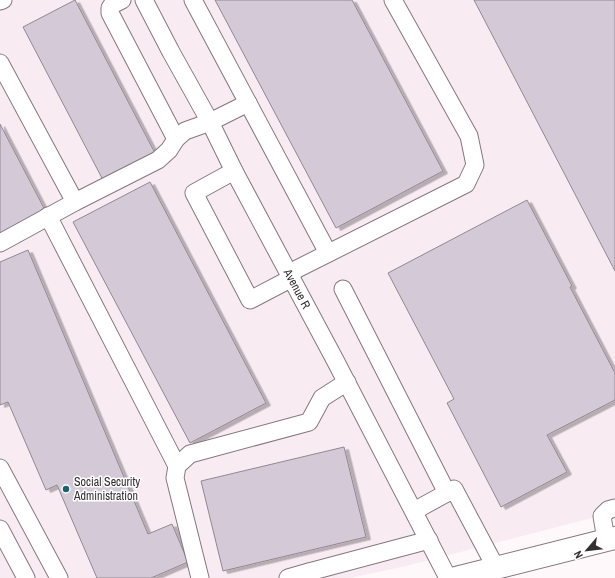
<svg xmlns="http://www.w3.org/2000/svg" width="615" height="578" font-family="'Archivo Narrow',sans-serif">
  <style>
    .built { fill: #f9ebf2 }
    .building { fill: #d4cad7; stroke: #918893; filter: url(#shadow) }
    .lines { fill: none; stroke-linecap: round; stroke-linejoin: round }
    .minor-casing { stroke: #85777f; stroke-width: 19 }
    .major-casing { stroke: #85777f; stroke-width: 24 }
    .minor { stroke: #fff; stroke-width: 17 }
    .major { stroke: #fff; stroke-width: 22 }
    .poi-dot { fill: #17636d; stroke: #fff; stroke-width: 1.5 }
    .labels { text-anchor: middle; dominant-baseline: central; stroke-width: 3; stroke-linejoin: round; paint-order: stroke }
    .street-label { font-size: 12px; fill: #342e31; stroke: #fff }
    .poi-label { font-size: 12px; fill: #342e31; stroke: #fff; text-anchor: start }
  </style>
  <defs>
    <filter id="shadow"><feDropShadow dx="4.5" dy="2.5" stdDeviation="0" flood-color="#0004"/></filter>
  </defs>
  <rect width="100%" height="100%" fill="#fff8fb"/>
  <polygon class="built" points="0,0 615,0 615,512 406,566 350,578 0,578"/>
  <g class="building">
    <polygon points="75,0 156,155 104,182 23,27"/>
    <polygon points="215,0 352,0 443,171 336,228"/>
    <polygon points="474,0 615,0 615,271"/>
    <polygon points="0,124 46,212 0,237"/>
    <polygon points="150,182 266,403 190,443 73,222"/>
    <polygon points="527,200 572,286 570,287 615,373 615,400 547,435 567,472 501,507 447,403 454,399 388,273"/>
    <polygon points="28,250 148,534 172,524 188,562 151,578 97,578 57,485 46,490 8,402 0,405 0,262"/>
    <polygon points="344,447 366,537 223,571 201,481"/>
  </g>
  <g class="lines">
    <g class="minor-casing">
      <g id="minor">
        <polyline points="122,0 112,5 110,8 110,13 176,139"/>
        <path id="s1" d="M144,0l27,52 39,70 24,49 101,189 113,218"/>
        <polyline points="193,0 328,253"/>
        <polyline points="0,1 3,0"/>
        <polyline points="0,63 75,202"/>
        <polyline points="234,171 194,193 250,300 292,278"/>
        <polyline points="48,216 177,466"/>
        <polyline points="0,243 75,202 158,160 169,150 176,139 185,131 210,122 248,103"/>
        <polyline points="289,273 466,184 475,165 469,136 393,0"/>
        <polyline points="343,289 447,493"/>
        <polyline points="0,468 59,578"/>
        <polyline points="414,511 454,489 496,568"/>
        <polyline points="0,529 26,578"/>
        <polyline points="606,540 602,516 608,510 615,508"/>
        <polyline points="309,572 429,540"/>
        <polyline points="200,578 175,478 177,466 190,454 309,422 322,398 347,382"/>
        <polyline points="288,578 309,572 311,578"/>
      </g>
    </g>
    <g class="major-casing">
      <polyline id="major" points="456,578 615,538"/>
    </g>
    <use href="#minor" class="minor"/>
    <use href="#major" class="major"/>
  </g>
  <circle class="poi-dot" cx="66" cy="489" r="4"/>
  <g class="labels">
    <g class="street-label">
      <text stroke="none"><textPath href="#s1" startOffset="327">Avenue R</textPath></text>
    </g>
    <g class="poi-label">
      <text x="74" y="482">Social Security<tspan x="74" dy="14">Administration</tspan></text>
    </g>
  </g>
  <g transform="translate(587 550) rotate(242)" stroke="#ffffff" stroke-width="3" paint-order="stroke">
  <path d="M0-3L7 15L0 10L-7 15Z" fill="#342e31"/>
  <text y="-6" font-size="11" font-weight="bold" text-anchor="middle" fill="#342e31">N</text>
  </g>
</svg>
